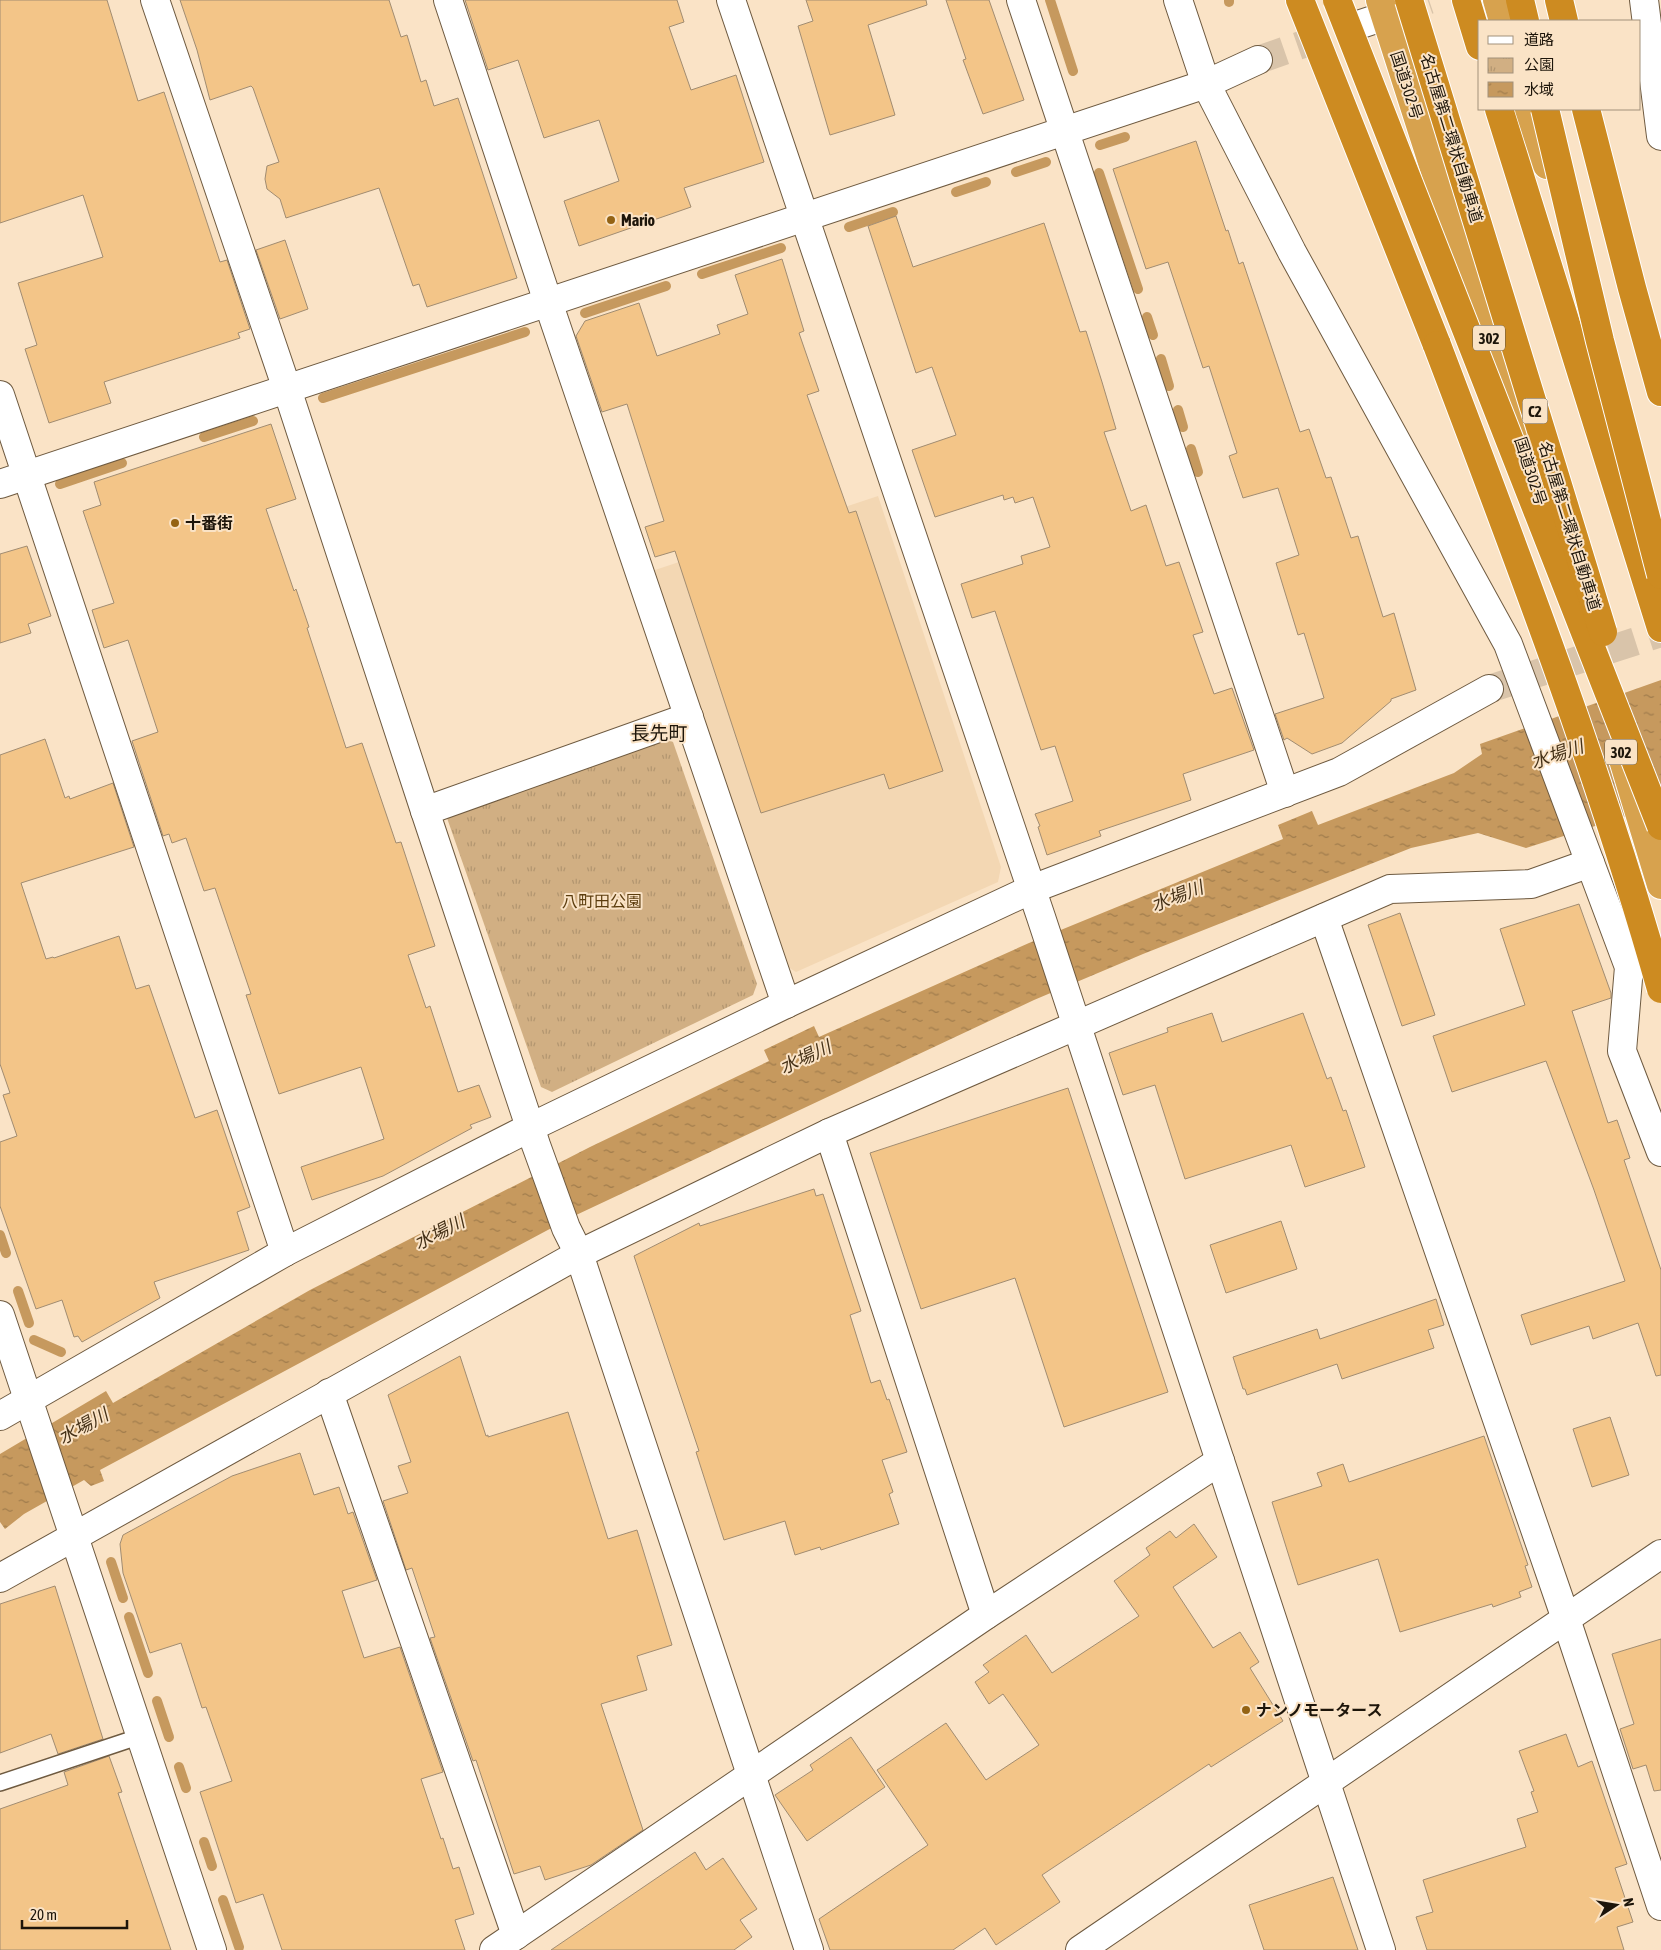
<svg xmlns="http://www.w3.org/2000/svg" width="1661" height="1950" font-family="'Asap Condensed','Noto Sans JP',sans-serif">
  <style>
    .built { fill: #f3d7b3 }
    .park { fill: url(#park-tufts) }
    .water { fill: url(#water-ripples) }
    .lines { fill: none; stroke-linecap: round; stroke-linejoin: round }
    .stream { stroke: #c6995e; stroke-width: 10 }
    .building { fill: #f3c588; stroke: #a18c71 }
    .minor-tunnel { stroke: #d9c4aa; stroke-width: 28; stroke-dasharray: 28 14; stroke-linecap: butt }
    .service-casing { stroke: #6e5a40; stroke-width: 18 }
    .minor-casing { stroke: #6e5a40; stroke-width: 30 }
    .tertiary-casing { stroke: #6e5a40; stroke-width: 30 }
    .trunk-casing { stroke: #fff; stroke-width: 30 }
    .motorway-casing { stroke: #fff; stroke-width: 30 }
    .service { stroke: #fff; stroke-width: 15 }
    .minor { stroke: #fff; stroke-width: 28 }
    .tertiary { stroke: #fff; stroke-width: 28 }
    .trunk { stroke: #d7a24e; stroke-width: 28 }
    .motorway { stroke: #cd8b21; stroke-width: 28 }
    .motorway-bridge-casing { stroke: #fff; stroke-width: 30; stroke-linecap: butt }
    .motorway-bridge { stroke: #cd8b21; stroke-width: 28 }
    .poi-dot { fill: #946313; stroke: #fae3c6; stroke-width: 2 }
    .labels { text-anchor: middle; dominant-baseline: central; stroke-width: 4; stroke-linejoin: round; paint-order: stroke }
    .shield { fill: #fae3c6; stroke: #5f5342; stroke-width: 1 }
    .shield-label { font-size: 15px; font-weight: bold; fill: #1d150a }
    .street-label { font-size: 16px; fill: #1d150a; stroke: #fae3c6 }
    .poi-label { font-size: 16px; font-weight: bold; fill: #1d150a; stroke: #fae3c6; text-anchor: start }
    .park-label { font-size: 16px; fill: #5c3d0e; stroke: #fae3c6 }
    .water-label { font-size: 18px; font-style: italic; fill: #453117; stroke: #fae3c6 }
    .quarter-label { font-size: 19px; fill: #1d150a; stroke: #fae3c6 }
  </style>
  <defs>
    <pattern id="park-tufts" width="24" height="20" patternUnits="userSpaceOnUse" patternTransform="scale(1.25)"><rect width="24" height="20" fill="#d1af83"/><path d="M3 7l-1-3M5 7V3M7 7l1-3M15 17l-1-3M17 17v-4M19 17l1-3" fill="none" stroke="#b39670"/></pattern>
    <pattern id="water-ripples" width="26" height="14" patternUnits="userSpaceOnUse" patternTransform="scale(1.25)"><rect width="26" height="14" fill="#c6995e"/><path d="M2 4q2-2 4 0t4 0M15 11q2-2 4 0t4 0" fill="none" stroke="#a07c4c"/></pattern>
  </defs>
  <rect width="100%" height="100%" fill="#fae3c6"/>
  <polygon class="built" points="878,496 1001,867 998,882 796,972 783,964 652,571"/>
  <polygon class="park" points="660,736 673,742 757,984 753,995 552,1092 541,1087 447,818"/>
  <polygon class="water" points="1661,680 1661,805 1526,848 1478,833 1411,848 1143,954 1034,1000 574,1216 100,1470 104,1481 91,1486 84,1480 24,1514 5,1529 0,1522 0,1454 106,1391 113,1403 310,1290 590,1147 769,1061 764,1050 814,1026 819,1037 1029,943 1283,839 1278,825 1312,811 1318,825 1454,773 1482,754 1480,744"/>
  <g class="lines">
    <g class="stream">
      <polyline points="1050,0 1073,71"/>
      <polyline points="1229,0 1229,2"/>
      <polyline points="1100,145 1125,137"/>
      <polyline points="1016,172 1046,162"/>
      <polyline points="1099,173 1138,289"/>
      <polyline points="956,192 986,182"/>
      <polyline points="849,227 893,212"/>
      <polyline points="702,274 781,248"/>
      <polyline points="585,313 666,286"/>
      <polyline points="1147,317 1153,335"/>
      <polyline points="1161,359 1169,386"/>
      <polyline points="323,398 525,332"/>
      <polyline points="1178,410 1183,427"/>
      <polyline points="204,437 253,421"/>
      <polyline points="1191,449 1198,472"/>
      <polyline points="60,484 122,463"/>
      <polyline points="0,1235 6,1253"/>
      <polyline points="18,1291 29,1323"/>
      <polyline points="34,1340 61,1352"/>
      <polyline points="111,1562 123,1598"/>
      <polyline points="129,1617 148,1673"/>
      <polyline points="157,1701 169,1737"/>
      <polyline points="179,1767 186,1788"/>
      <polyline points="204,1842 212,1866"/>
      <polyline points="223,1900 239,1947"/>
    </g>
  </g>
  <g class="building">
    <polygon points="0,0 107,0 138,101 164,92 220,262 227,260 250,329 238,333 240,338 104,382 111,403 49,423 25,349 37,345 18,283 103,257 83,195 0,223"/>
    <polygon points="180,0 389,0 401,37 407,35 421,82 426,80 434,106 458,98 517,278 427,307 419,284 413,286 379,188 286,218 280,199 267,189 265,179 267,166 279,162 253,88 251,86 210,100 197,50"/>
    <polygon points="465,0 677,0 684,22 669,27 691,90 736,75 764,162 684,188 691,207 579,246 564,201 619,181 599,120 544,138 518,60 488,70"/>
    <polygon points="806,0 926,0 927,5 868,25 895,115 830,135 798,26 813,21"/>
    <polygon points="946,0 989,0 1024,100 983,114 963,60 966,59"/>
    <polygon points="1196,141 1226,231 1228,230 1239,264 1243,262 1300,432 1309,429 1326,478 1331,477 1351,538 1358,536 1383,617 1394,613 1416,690 1391,699 1391,701 1342,743 1312,754 1287,738 1284,740 1275,714 1324,698 1304,633 1298,635 1276,563 1299,555 1278,488 1243,498 1229,456 1237,453 1209,366 1203,368 1168,262 1146,269 1113,169"/>
    <polygon points="896,216 913,267 1044,223 1080,332 1086,331 1102,382 1116,429 1104,432 1131,511 1146,505 1166,566 1179,562 1203,632 1193,635 1214,694 1232,688 1254,750 1183,774 1191,800 1099,831 1101,836 1047,855 1038,827 1040,826 1035,814 1073,801 1055,746 1041,750 995,611 972,618 961,584 1023,564 1021,556 1050,547 1033,497 1015,503 1013,497 1004,500 1003,495 935,517 912,450 956,435 932,367 916,373 868,226"/>
    <polygon points="285,240 308,309 280,319 256,250"/>
    <polygon points="782,259 804,331 799,333 819,391 807,395 849,513 856,511 943,771 889,789 884,774 761,813 675,551 655,557 645,527 664,521 627,404 602,412 576,336 585,321 639,303 657,356 720,334 717,325 748,314 735,275"/>
    <polygon points="271,424 296,499 266,509 294,591 296,589 309,627 307,628 346,748 362,743 396,843 401,842 435,946 408,955 426,1008 430,1006 458,1092 479,1085 491,1117 470,1125 472,1128 383,1176 312,1200 301,1167 384,1139 361,1067 279,1094 246,995 251,994 215,888 204,891 186,838 172,843 169,834 163,836 132,741 158,732 128,640 104,648 92,610 114,603 83,511 101,505 94,482"/>
    <polygon points="27,546 51,616 28,624 31,633 0,643 0,554"/>
    <polygon points="45,739 65,798 69,796 70,799 113,783 134,847 21,883 46,959 53,957 54,958 119,936 136,989 149,985 195,1118 217,1110 250,1207 237,1212 249,1250 154,1282 160,1298 82,1342 78,1336 74,1337 62,1300 36,1309 0,1206 0,1142 17,1136 3,1095 10,1093 0,1064 0,755"/>
    <polygon points="1579,904 1611,993 1611,998 1572,1011 1608,1123 1617,1120 1630,1158 1624,1160 1661,1270 1661,1375 1656,1376 1638,1323 1593,1339 1589,1326 1531,1345 1521,1315 1625,1281 1594,1190 1546,1061 1452,1092 1433,1036 1525,1005 1500,929"/>
    <polygon points="1400,913 1435,1015 1402,1026 1368,925"/>
    <polygon points="1212,1013 1222,1042 1303,1013 1327,1079 1331,1077 1343,1111 1346,1110 1365,1167 1305,1187 1291,1145 1185,1179 1155,1085 1123,1095 1109,1053 1168,1032 1167,1028"/>
    <polygon points="1068,1088 1168,1392 1064,1427 1015,1278 921,1309 870,1153"/>
    <polygon points="814,1189 816,1196 823,1194 861,1311 850,1315 871,1383 880,1380 887,1400 889,1399 907,1452 882,1460 893,1492 889,1494 899,1524 821,1550 820,1547 795,1555 785,1521 724,1540 696,1452 699,1451 634,1256 699,1223 700,1226"/>
    <polygon points="1281,1221 1297,1269 1226,1293 1210,1245"/>
    <polygon points="1436,1299 1444,1325 1428,1330 1434,1348 1342,1379 1337,1364 1247,1395 1245,1389 1243,1389 1233,1357 1317,1329 1320,1339"/>
    <polygon points="460,1356 486,1436 488,1435 488,1437 568,1412 608,1539 637,1530 672,1645 637,1656 647,1690 601,1704 643,1830 591,1865 545,1880 540,1866 514,1874 476,1760 473,1761 430,1638 435,1637 412,1568 406,1570 383,1501 408,1493 398,1466 411,1462 388,1395"/>
    <polygon points="1610,1417 1629,1475 1592,1487 1573,1429"/>
    <polygon points="1484,1436 1528,1565 1525,1566 1532,1587 1519,1592 1521,1597 1493,1607 1492,1604 1400,1632 1378,1559 1298,1585 1272,1502 1322,1486 1317,1473 1343,1464 1349,1482"/>
    <polygon points="300,1453 314,1495 339,1487 348,1514 353,1512 377,1580 342,1591 364,1658 400,1647 443,1772 421,1779 441,1839 443,1838 453,1869 459,1867 474,1914 455,1920 465,1950 282,1950 263,1894 236,1903 200,1792 232,1781 206,1707 202,1708 181,1643 150,1653 123,1573 120,1544 123,1535 232,1476"/>
    <polygon points="1194,1524 1217,1557 1173,1587 1213,1648 1240,1632 1259,1662 1250,1668 1283,1721 1211,1767 1209,1764 1042,1875 1060,1902 996,1945 985,1928 953,1950 830,1950 819,1919 928,1845 877,1770 946,1723 986,1780 1039,1745 1003,1694 989,1704 975,1682 989,1672 983,1665 1026,1635 1052,1673 1139,1616 1114,1581 1150,1555 1146,1548 1170,1531 1176,1538"/>
    <polygon points="55,1586 103,1739 58,1754 51,1734 0,1753 0,1604"/>
    <polygon points="1661,1639 1661,1790 1654,1791 1646,1765 1633,1769 1620,1729 1634,1724 1612,1654"/>
    <polygon points="1566,1734 1578,1767 1592,1761 1627,1864 1615,1868 1633,1922 1617,1927 1624,1950 1427,1950 1416,1917 1433,1912 1423,1880 1526,1847 1517,1819 1538,1812 1531,1792 1534,1791 1519,1751"/>
    <polygon points="851,1737 885,1787 807,1841 775,1795 813,1770 810,1765"/>
    <polygon points="109,1756 122,1792 118,1793 171,1950 0,1950 0,1809 68,1785 64,1772"/>
    <polygon points="695,1852 706,1870 723,1858 757,1909 740,1920 752,1937 734,1950 551,1950"/>
    <polygon points="1333,1877 1358,1950 1264,1950 1249,1905"/>
  </g>
  <g class="lines">
    <g class="minor-tunnel">
      <polyline points="1388,14 1429,0"/>
      <polyline points="1258,60 1361,24"/>
      <polyline points="1489,689 1661,633"/>
    </g>
    <g class="service-casing">
      <polyline id="service" points="0,1783 141,1736"/>
    </g>
    <g class="minor-casing">
      <g id="minor">
        <polyline points="155,0 287,389 425,811 536,1145 566,1228 579,1254 809,1950"/>
        <polyline points="448,0 548,302 786,1004"/>
        <polyline points="731,0 1041,917 1381,1950"/>
        <polyline points="1021,0 1285,793"/>
        <polyline points="1178,0 1206,84 1292,252 1508,644 1629,967 1622,1051 1661,1152"/>
        <polyline points="1644,0 1661,136"/>
        <polyline points="1361,24 1373,20"/>
        <polyline points="0,395 285,1252"/>
        <polyline points="0,484 1206,84 1258,60"/>
        <polyline points="425,811 689,717"/>
        <polyline points="1324,918 1566,1619 1661,1906"/>
        <polyline points="829,1133 986,1615"/>
        <polyline points="0,1315 212,1950"/>
        <polyline points="329,1393 516,1935"/>
        <polyline points="0,1416 285,1252 531,1127 786,1004 1032,889 1339,772 1489,689"/>
        <polyline points="0,1578 579,1254 829,1133 1390,889 1531,884 1590,863"/>
        <polyline points="494,1950 986,1615 1220,1461"/>
      </g>
    </g>
    <g class="tertiary-casing">
      <polyline id="tertiary" points="1080,1950 1661,1554"/>
    </g>
    <g class="trunk-casing">
      <g id="trunk">
        <polyline points="1380,0 1519,433"/>
        <polyline points="1497,0 1503,21"/>
        <polyline points="1529,109 1547,165"/>
        <polyline points="1623,760 1661,885"/>
      </g>
    </g>
    <g class="motorway-casing">
      <g id="motorway">
        <polyline points="1300,0 1437,345"/>
        <polyline points="1466,0 1480,46"/>
        <polyline points="1520,0 1525,21"/>
        <polyline points="1559,0 1564,21"/>
        <polyline points="1499,109 1661,628"/>
        <polyline points="1586,109 1632,288 1661,392"/>
      </g>
    </g>
    <use href="#service" class="service"/>
    <use href="#minor" class="minor"/>
    <use href="#tertiary" class="tertiary"/>
    <use href="#trunk" class="trunk"/>
    <use href="#motorway" class="motorway"/>
    <g class="motorway-bridge-casing">
      <g id="motorway-bridge">
        <polyline points="1337,0 1661,826"/>
        <polyline points="1409,0 1603,632"/>
        <polyline points="1545,109 1600,341 1661,575"/>
        <path d="M1437,345c81,213 162,425 224,644"/>
      </g>
    </g>
    <use href="#motorway-bridge" class="motorway-bridge"/>
  </g>
  <g class="poi-dot">
    <circle cx="611" cy="220" r="5"/>
    <circle cx="175" cy="523" r="5"/>
    <circle cx="1246" cy="1710" r="5"/>
  </g>
  <g class="labels">
    <g class="shield">
      <rect x="1473" y="325.5" width="32" height="25" rx="4"/>
      <rect x="1522.5" y="398.5" width="25" height="25" rx="4"/>
      <rect x="1605" y="739.5" width="32" height="25" rx="4"/>
    </g>
    <g class="shield-label">
      <text x="1489" y="338">302</text>
      <text x="1535" y="411">C2</text>
      <text x="1621" y="752">302</text>
    </g>
    <g class="street-label">
      <text transform="translate(1407 85) rotate(72)">国道302号</text>
      <text transform="translate(1452 138) rotate(73)">名古屋第二環状自動車道</text>
      <text transform="translate(1531 471) rotate(72)">国道302号</text>
      <text transform="translate(1570 526) rotate(73)">名古屋第二環状自動車道</text>
    </g>
    <g class="poi-label">
      <text x="621" y="220">Mario</text>
      <text x="185" y="523">十番街</text>
      <text x="1256" y="1710">ナンノモータース</text>
    </g>
    <g class="park-label">
      <text x="602" y="901">八町田公園</text>
    </g>
    <g class="water-label">
      <text transform="translate(1557 754) rotate(-19)">水場川</text>
      <text transform="translate(1177 896) rotate(-21)">水場川</text>
      <text transform="translate(805 1057) rotate(-25)">水場川</text>
      <text transform="translate(439 1232) rotate(-27)">水場川</text>
      <text transform="translate(83 1426) rotate(-29)">水場川</text>
    </g>
    <g class="quarter-label">
      <text x="659" y="733">長先町</text>
    </g>
  </g>
  <rect x="1478" y="20" width="162" height="90" fill="#fae3c6" stroke="#a2917b"/>
  <rect x="1488" y="36" width="25" height="8" fill="#ffffff" stroke="#a2917b"/>
  <text x="1524" y="45" font-size="15" fill="#1d150a">道路</text>
  <rect x="1488" y="58" width="25" height="15" fill="url(#park-tufts)" stroke="#a2917b"/>
  <text x="1524" y="70" font-size="15" fill="#1d150a">公園</text>
  <rect x="1488" y="82" width="25" height="15" fill="url(#water-ripples)" stroke="#a2917b"/>
  <text x="1524" y="95" font-size="15" fill="#1d150a">水域</text>
  <g transform="translate(1616 1905) rotate(78)" stroke="#fae3c6" stroke-width="4" paint-order="stroke">
  <path d="M0-4L9 19L0 12L-9 19Z" fill="#1d150a"/>
  <text y="-8" font-size="14" font-weight="bold" text-anchor="middle" fill="#1d150a">N</text>
  </g>
  <path d="M22 1920v8h105v-8" fill="none" stroke="#1d150a" stroke-width="2.5"/>
  <text x="30" y="1920" font-size="15" fill="#1d150a" stroke="#fae3c6" stroke-width="4" paint-order="stroke">20 m</text>
</svg>
